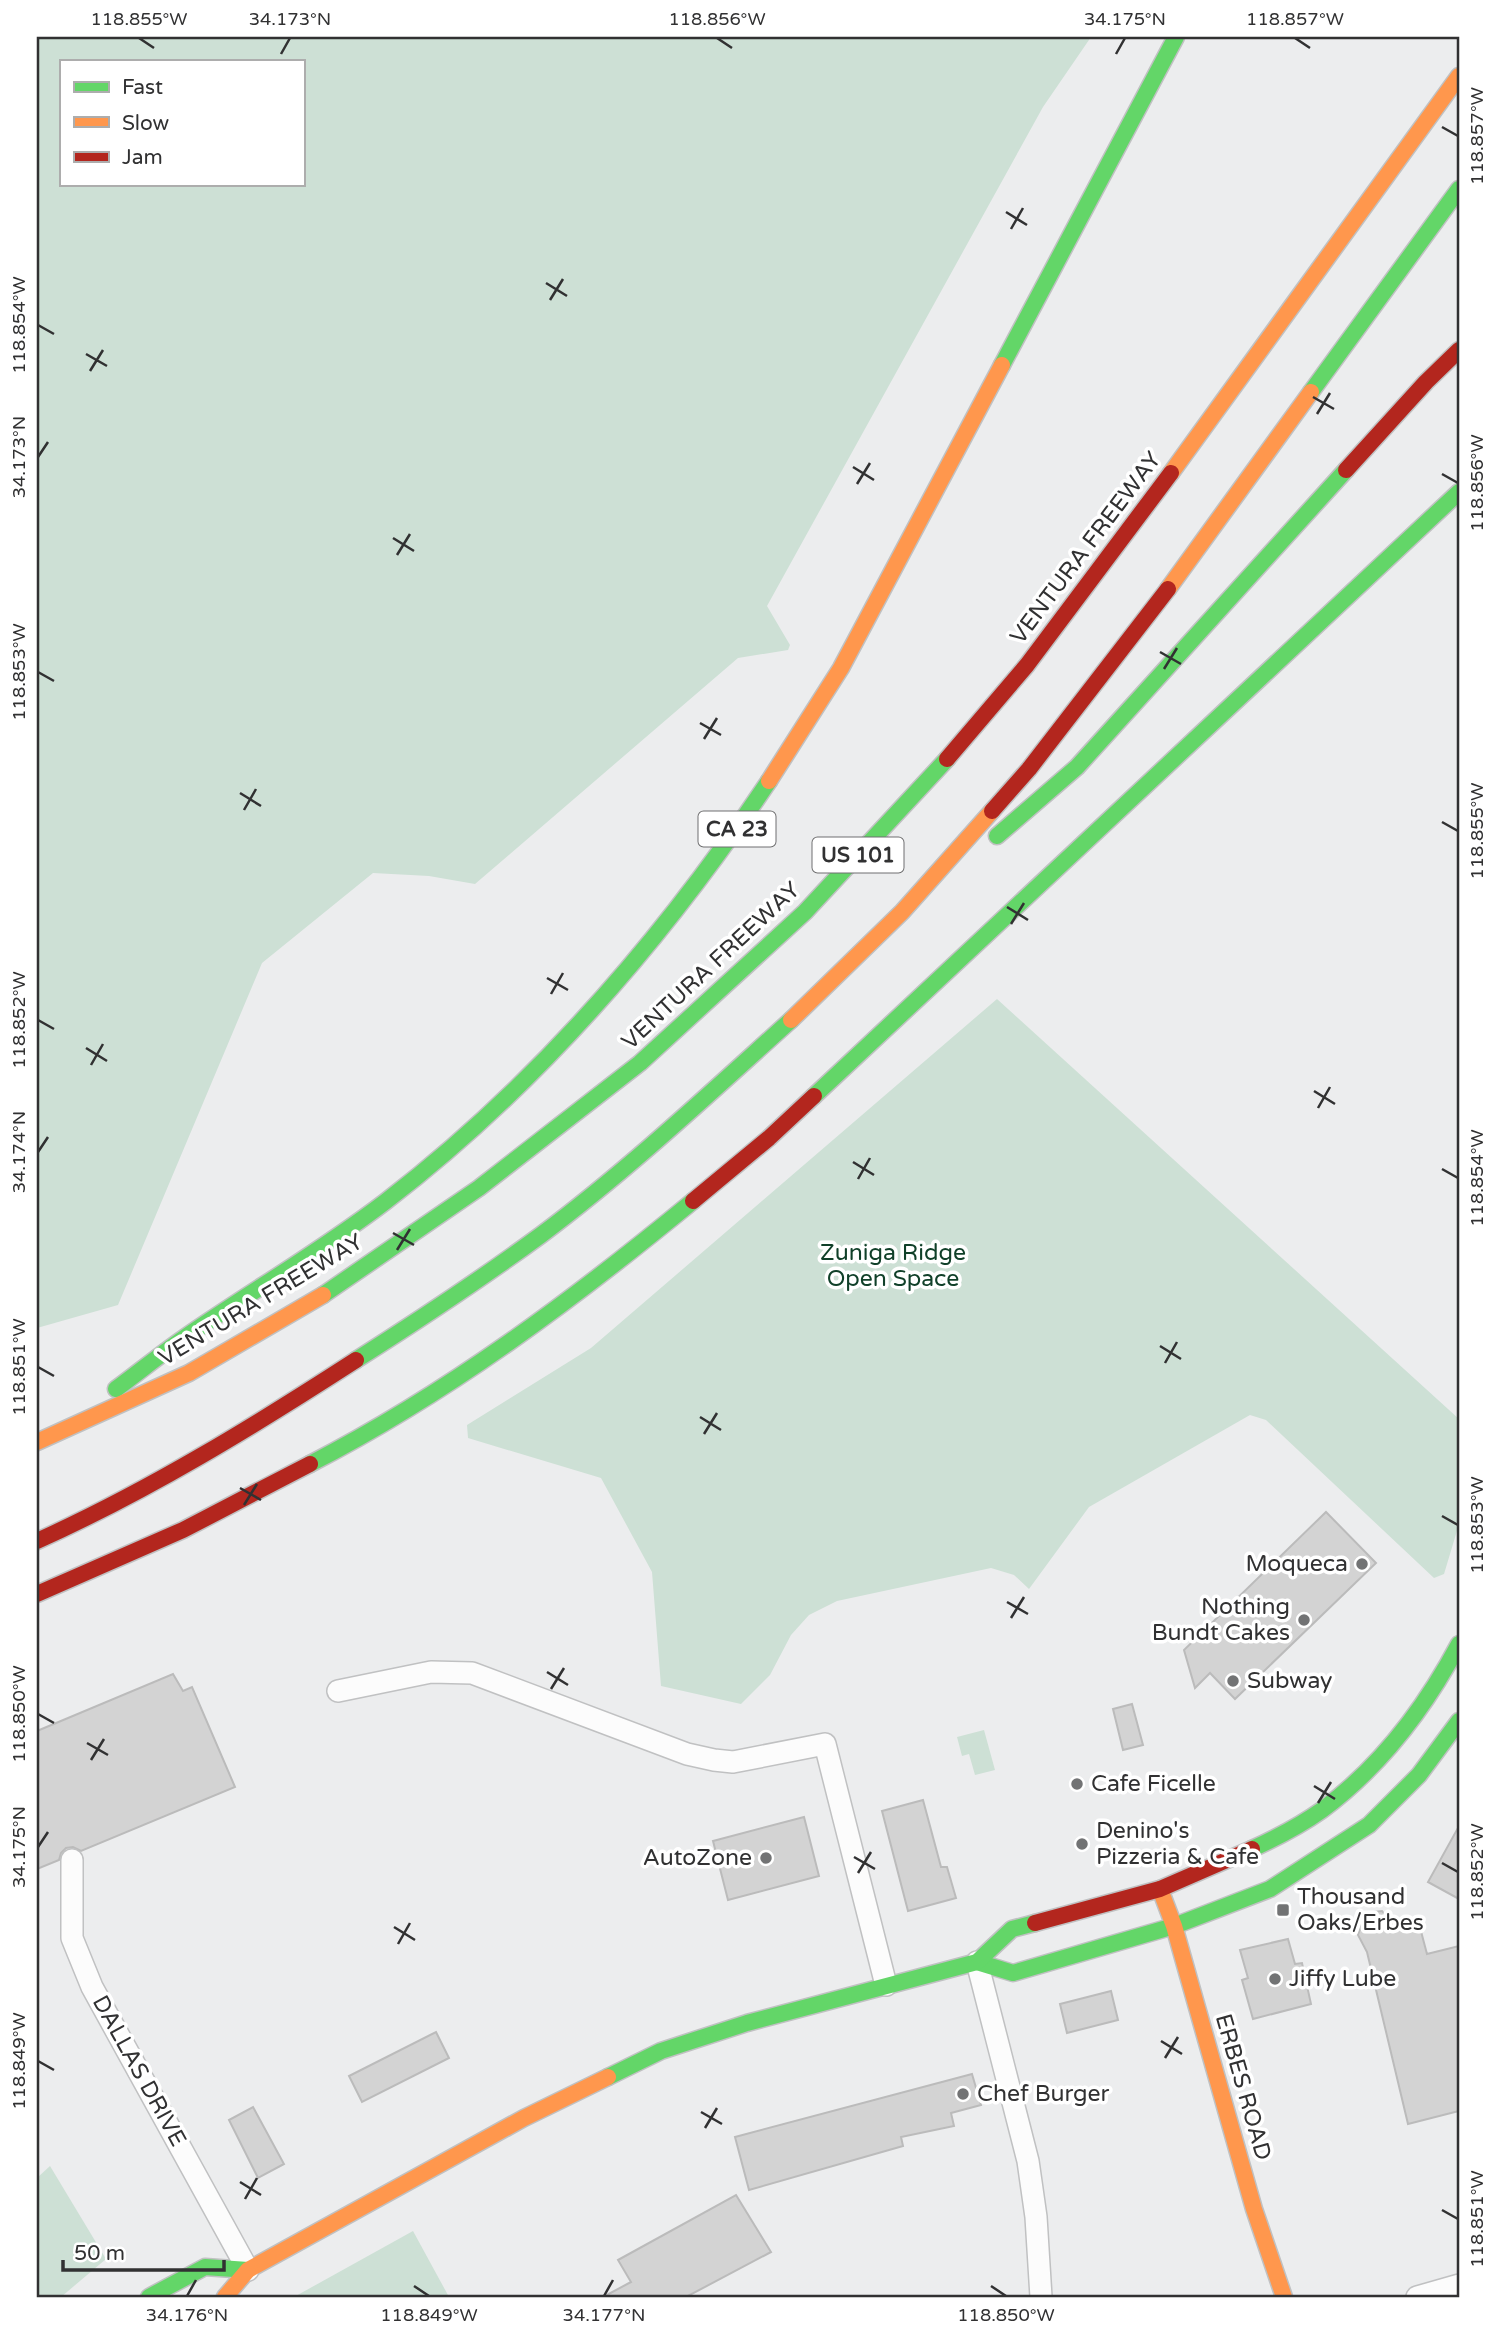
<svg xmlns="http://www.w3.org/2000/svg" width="1496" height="2334" font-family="'Varela Round',sans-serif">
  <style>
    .green { fill: #cde0d5; fill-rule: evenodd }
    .building { fill: #d3d3d3; stroke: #bbb; stroke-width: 2 }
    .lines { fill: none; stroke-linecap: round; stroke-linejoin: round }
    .street-casing { stroke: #c0c1c2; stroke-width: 24 }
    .fast-casing { stroke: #c0c1c2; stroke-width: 19 }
    .slow-casing { stroke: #c0c1c2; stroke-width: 19 }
    .jam-casing { stroke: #c0c1c2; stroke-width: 19 }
    .street { stroke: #fcfcfc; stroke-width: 21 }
    .fast { stroke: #63d668; stroke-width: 16 }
    .slow { stroke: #ff974d; stroke-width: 16 }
    .jam { stroke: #b3261e; stroke-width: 16 }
    .ticks { fill: none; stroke: #313132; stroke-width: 2.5 }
    .poi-dot { fill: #727374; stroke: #fff; stroke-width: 2.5 }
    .labels { text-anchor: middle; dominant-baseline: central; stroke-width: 7; stroke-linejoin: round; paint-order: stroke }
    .shield { fill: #fff; stroke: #6f6f70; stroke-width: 2 }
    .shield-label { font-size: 21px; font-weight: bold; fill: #313132 }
    .street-label { font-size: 23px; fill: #313132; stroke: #fff }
    .park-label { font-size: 23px; fill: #104029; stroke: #fff }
    .poi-label { font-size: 23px; fill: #313132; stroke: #fff; text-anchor: start }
    .neatline { fill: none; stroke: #313132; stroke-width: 2.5 }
    .ticks-label { font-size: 18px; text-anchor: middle; fill: #313132 }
  </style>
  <rect width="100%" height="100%" fill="#ecedee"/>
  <g class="green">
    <path d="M37,37h1054l-48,70 -276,499 23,39 -2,5 -50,8 -263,226 -46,-8 -56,-3 -111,90 -144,342 -81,23zM61,61h242v123h-242z"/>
    <polygon points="997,999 1459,1419 1459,1524 1444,1574 1434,1578 1266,1420 1250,1415 1089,1507 1029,1589 1014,1575 991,1568 837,1601 809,1615 791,1635 770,1675 741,1704 661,1686 652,1572 601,1478 468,1438 467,1425 591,1348"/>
    <polygon points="984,1730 995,1770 975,1775 969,1754 962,1756 957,1737"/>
    <polygon points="50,2166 106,2259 61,2297 37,2297 37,2178"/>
    <polygon points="413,2231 449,2297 294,2297"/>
  </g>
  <g class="building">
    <polygon points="1326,1512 1376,1563 1235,1699 1210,1673 1195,1688 1184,1650"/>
    <polygon points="173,1674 183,1691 192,1687 235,1787 81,1851 73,1847 66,1848 61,1853 59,1860 37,1869 37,1731"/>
    <polygon points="1132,1704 1143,1745 1123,1750 1113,1709"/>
    <polygon points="923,1800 941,1867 947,1867 956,1898 908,1911 882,1811"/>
    <polygon points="804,1817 819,1876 728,1900 713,1841"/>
    <polygon points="1459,1826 1459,1899 1428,1882"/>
    <polygon points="1382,1911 1394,1926 1418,1920 1427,1954 1459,1946 1459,2111 1408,2124 1367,1952 1358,1935 1365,1913"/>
    <polygon points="1288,1939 1295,1964 1302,1963 1311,2004 1253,2019 1242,1980 1248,1978 1240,1950"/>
    <polygon points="1111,1991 1118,2020 1067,2033 1060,2004"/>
    <polygon points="436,2032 449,2058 362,2102 349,2076"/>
    <polygon points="972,2074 981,2105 951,2113 954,2126 901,2137 903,2146 749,2190 735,2137"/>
    <polygon points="253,2107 284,2164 258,2178 229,2120"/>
    <polygon points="736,2195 771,2252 686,2297 603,2297 631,2282 618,2260"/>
  </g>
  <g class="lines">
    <g class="street-casing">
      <g id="street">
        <polyline points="338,1691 431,1672 472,1673 687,1754 714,1760 733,1762 825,1744 886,1985"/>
        <polyline points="72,1860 72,1938 92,1987 248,2270"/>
        <polyline points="977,1962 1028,2161 1036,2217 1041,2297"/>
        <polyline points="1417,2297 1459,2285"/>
      </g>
    </g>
    <g class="fast-casing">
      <g id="fast">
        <polyline points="1002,365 1176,37"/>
        <polyline points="1311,392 1459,189"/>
        <polyline points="997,836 1077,767 1346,470"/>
        <polyline points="814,1096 1459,492"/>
        <polyline points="323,1295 479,1188 640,1063 805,912 947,759"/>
        <path d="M356,1360c63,-40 125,-81 185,-125 88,-66 169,-142 250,-215"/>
        <path d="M116,1389c23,-17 45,-35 68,-51 66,-46 137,-87 201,-136 151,-116 278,-263 384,-421"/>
        <path d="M310,1464c138,-71 264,-165 383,-263"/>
        <path d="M1252,1849c24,-11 49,-24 70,-39 58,-43 104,-104 137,-166"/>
        <polyline points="977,1962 1013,1973 1174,1926 1270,1889 1369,1825 1419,1775 1459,1721"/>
        <polyline points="608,2077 661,2051 747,2023 977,1962 1012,1929 1035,1923"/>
        <polyline points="149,2297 205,2267 248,2270"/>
      </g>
    </g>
    <g class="slow-casing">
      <g id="slow">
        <polyline points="1171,473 1459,76"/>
        <polyline points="1168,589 1311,392"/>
        <polyline points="769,781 841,668 1002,365"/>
        <polyline points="791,1020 902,912 992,811"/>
        <polyline points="37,1442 189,1373 323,1295"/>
        <polyline points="1160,1889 1174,1926 1254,2209 1284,2297"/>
        <polyline points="225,2297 248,2270 524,2118 608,2077"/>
      </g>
    </g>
    <g class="jam-casing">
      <g id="jam">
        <polyline points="1346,470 1426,382 1459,350"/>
        <polyline points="947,759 1027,665 1171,473"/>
        <polyline points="992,811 1029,769 1168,589"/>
        <polyline points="693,1201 769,1138 814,1096"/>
        <path d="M37,1541c111,-50 217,-115 319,-181"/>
        <polyline points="37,1594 183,1530 310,1464"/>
        <polyline points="1035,1923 1160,1889 1252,1849"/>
      </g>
    </g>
    <use href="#street" class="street"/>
    <use href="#fast" class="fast"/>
    <use href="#slow" class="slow"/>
    <use href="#jam" class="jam"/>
  </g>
  <path class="ticks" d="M139,38l15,10M717,38l15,10M1295,38l15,10M281,54l9,-16M1116,54l9,-16M1442,127l16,9M1006,212l21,13M1011,229l12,-21M546,283l21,13M550,300l13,-21M38,325l16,9M86,354l21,12M90,371l13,-21M1313,397l21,12M1317,414l13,-21M38,457l10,-15M853,467l21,13M1442,474l16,9M857,484l13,-21M393,538l21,13M397,555l13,-21M1160,652l21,12M1164,669l13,-21M38,672l16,9M700,723l21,12M704,739l13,-21M240,793l21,13M244,810l12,-21M1442,822l16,9M1007,907l21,13M1011,924l13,-21M547,978l21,12M551,994l12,-21M38,1020l16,9M86,1048l21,13M91,1065l12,-21M1314,1091l21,13M1318,1108l12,-21M38,1152l10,-15M853,1162l21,13M1442,1169l16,9M858,1179l12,-21M393,1233l21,12M397,1250l13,-21M1160,1346l21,13M1165,1363l12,-21M38,1367l16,9M700,1417l21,13M704,1434l13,-21M240,1488l21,12M244,1505l13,-21M1442,1516l16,9M1007,1602l21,12M1011,1618l13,-21M547,1672l21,13M551,1689l13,-21M38,1714l16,9M87,1743l21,12M91,1760l13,-21M1314,1786l21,13M1318,1803l13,-21M38,1847l10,-15M854,1857l21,12M1442,1863l16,9M858,1873l13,-21M394,1927l21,13M398,1944l12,-21M1161,2041l21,13M1165,2058l13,-21M38,2061l16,9M701,2112l21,12M705,2128l12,-20M240,2182l21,13M245,2199l12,-21M1442,2210l16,9M414,2286l15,10M991,2286l15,10M187,2296l9,-16M604,2296l9,-16"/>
  <g class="poi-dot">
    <circle cx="1362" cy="1564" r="7"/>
    <circle cx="1304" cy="1620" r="7"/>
    <circle cx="1233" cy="1681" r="7"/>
    <circle cx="1077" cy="1784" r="7"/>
    <circle cx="1082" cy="1844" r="7"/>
    <circle cx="766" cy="1858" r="7"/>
    <rect x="1276" y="1903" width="14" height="14" rx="3.5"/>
    <circle cx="1275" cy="1979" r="7"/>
    <circle cx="963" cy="2094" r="7"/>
  </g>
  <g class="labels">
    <g class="shield">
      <rect x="698.5" y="811.5" width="77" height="35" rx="5"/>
      <rect x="812.5" y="837.5" width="91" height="35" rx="5"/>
    </g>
    <g class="shield-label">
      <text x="737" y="829">CA 23</text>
      <text x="858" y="855">US 101</text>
    </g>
    <g class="street-label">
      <text transform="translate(1086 548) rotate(-53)">VENTURA FREEWAY</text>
      <text transform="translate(711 966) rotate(-43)">VENTURA FREEWAY</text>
      <text transform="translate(261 1300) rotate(-31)">VENTURA FREEWAY</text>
      <text transform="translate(139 2071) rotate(61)">DALLAS DRIVE</text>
      <text transform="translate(1243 2087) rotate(74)">ERBES ROAD</text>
    </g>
    <g class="park-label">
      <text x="893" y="1253">Zuniga Ridge<tspan x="893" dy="26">Open Space</tspan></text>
    </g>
    <g class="poi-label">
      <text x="1348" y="1564" text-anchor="end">Moqueca</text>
      <text x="1290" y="1607" text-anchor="end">Nothing<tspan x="1290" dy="26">Bundt Cakes</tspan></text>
      <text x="1247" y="1681">Subway</text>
      <text x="1091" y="1784">Cafe Ficelle</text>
      <text x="1096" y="1831">Denino's<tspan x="1096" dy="26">Pizzeria &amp; Cafe</tspan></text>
      <text x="752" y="1858" text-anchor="end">AutoZone</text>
      <text x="1297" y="1897">Thousand<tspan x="1297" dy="26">Oaks/Erbes</tspan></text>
      <text x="1289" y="1979">Jiffy Lube</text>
      <text x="977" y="2094">Chef Burger</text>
    </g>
  </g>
  <rect width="1496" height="2334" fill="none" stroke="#ffffff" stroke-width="77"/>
  <rect x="60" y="60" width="245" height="126" fill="#ffffff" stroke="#adadad" stroke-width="2"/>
  <rect x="74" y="82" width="35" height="10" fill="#63d668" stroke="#adadad" stroke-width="2"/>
  <text x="122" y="94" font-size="21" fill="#313132">Fast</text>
  <rect x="74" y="117" width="35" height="10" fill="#ff974d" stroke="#adadad" stroke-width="2"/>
  <text x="122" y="130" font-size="21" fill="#313132">Slow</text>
  <rect x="74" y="152" width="35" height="10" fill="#b3261e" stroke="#adadad" stroke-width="2"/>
  <text x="122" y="164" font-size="21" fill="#313132">Jam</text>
  <path d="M63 2260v10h161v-10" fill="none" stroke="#313132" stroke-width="3.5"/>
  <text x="74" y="2260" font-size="21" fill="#313132" stroke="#ffffff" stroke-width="5" paint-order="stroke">50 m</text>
  <rect x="38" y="38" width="1420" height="2258" class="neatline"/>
  <g class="ticks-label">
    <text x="139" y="25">118.855°W</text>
    <text x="290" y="25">34.173°N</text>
    <text x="717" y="25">118.856°W</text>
    <text x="1125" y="25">34.175°N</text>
    <text x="1295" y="25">118.857°W</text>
    <text transform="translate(1477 136) rotate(-90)" y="6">118.857°W</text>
    <text transform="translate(19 325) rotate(-90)" y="6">118.854°W</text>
    <text transform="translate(19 457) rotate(-90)" y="6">34.173°N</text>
    <text transform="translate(1477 483) rotate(-90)" y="6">118.856°W</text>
    <text transform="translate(19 672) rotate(-90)" y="6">118.853°W</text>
    <text transform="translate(1477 831) rotate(-90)" y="6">118.855°W</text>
    <text transform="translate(19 1020) rotate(-90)" y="6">118.852°W</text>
    <text transform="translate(19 1152) rotate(-90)" y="6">34.174°N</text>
    <text transform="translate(1477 1178) rotate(-90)" y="6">118.854°W</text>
    <text transform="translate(19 1367) rotate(-90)" y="6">118.851°W</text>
    <text transform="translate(1477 1525) rotate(-90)" y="6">118.853°W</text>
    <text transform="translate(19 1714) rotate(-90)" y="6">118.850°W</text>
    <text transform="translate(19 1847) rotate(-90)" y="6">34.175°N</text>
    <text transform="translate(1477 1872) rotate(-90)" y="6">118.852°W</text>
    <text transform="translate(19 2061) rotate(-90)" y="6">118.849°W</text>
    <text transform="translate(1477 2219) rotate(-90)" y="6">118.851°W</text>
    <text x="187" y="2321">34.176°N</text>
    <text x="429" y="2321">118.849°W</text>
    <text x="604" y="2321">34.177°N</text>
    <text x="1006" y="2321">118.850°W</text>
  </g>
</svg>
